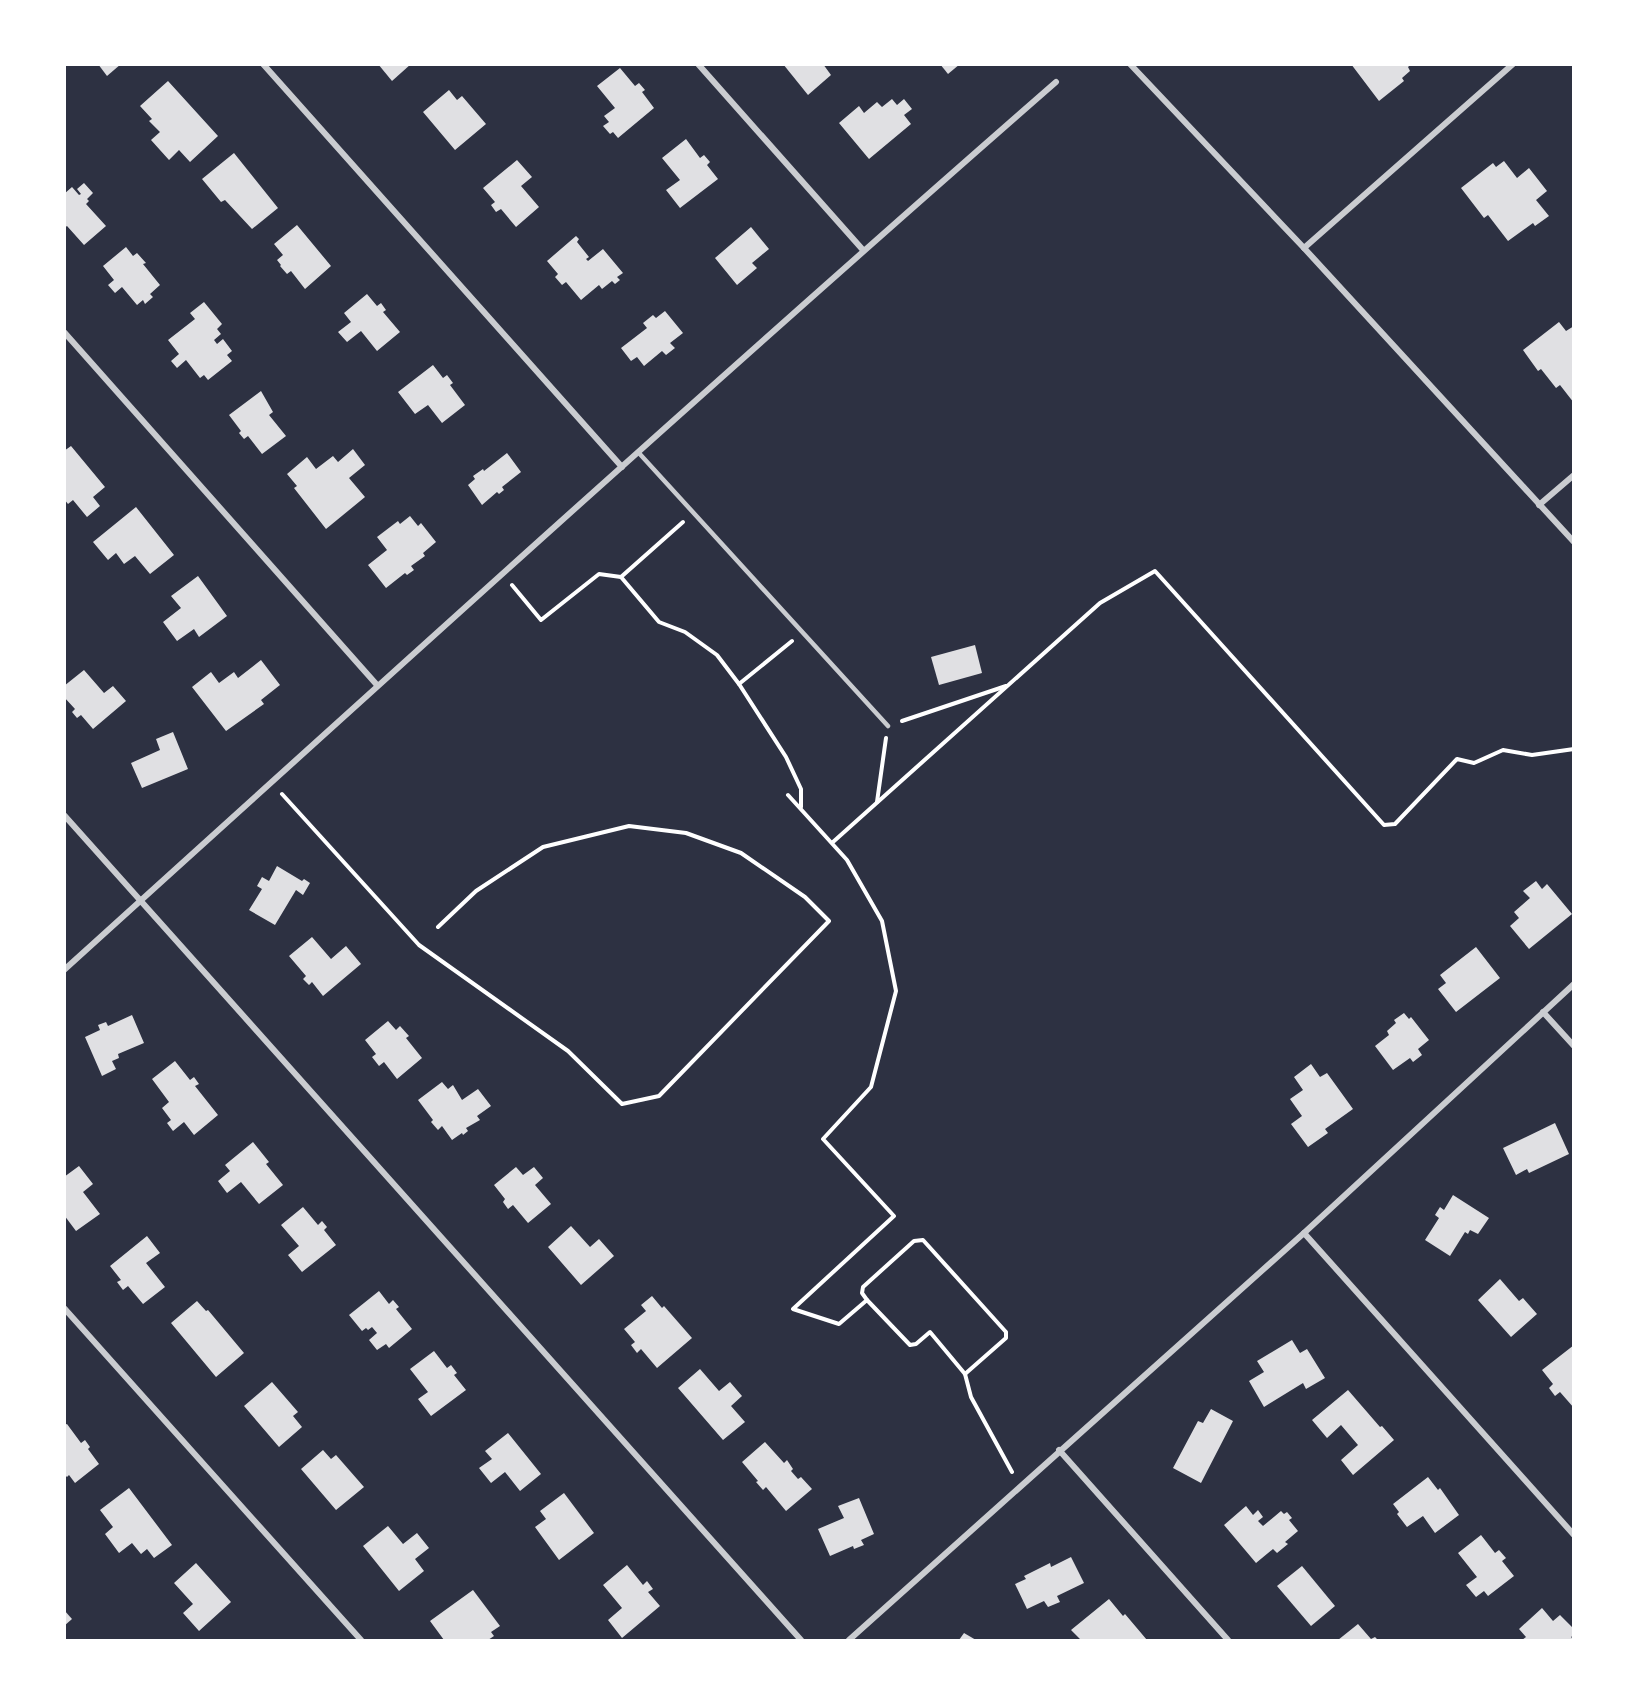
<svg xmlns="http://www.w3.org/2000/svg" width="1638" height="1705" font-family="'IBM Plex Sans',sans-serif">
  <style>
    .building { fill: #e0e0e3 }
    .lines { fill: none; stroke-linecap: round; stroke-linejoin: round }
    .path { stroke: #fff; stroke-width: 4 }
    .service { stroke: #caccd0; stroke-width: 4.5 }
    .minor { stroke: #caccd0; stroke-width: 6 }
  </style>
  <rect width="100%" height="100%" fill="#2d3142"/>
  <g class="building">
    <polygon points="98,64 121,64 107,76"/>
    <polygon points="378,64 411,64 392,81"/>
    <polygon points="783,64 823,64 831,75 808,95"/>
    <polygon points="940,64 960,64 948,74"/>
    <polygon points="1351,64 1411,64 1408,67 1410,71 1402,78 1404,81 1379,101"/>
    <polygon points="620,68 635,86 639,83 645,90 642,92 654,108 618,138 613,132 610,134 603,126 609,122 604,116 615,108 597,86"/>
    <polygon points="168,81 218,136 190,162 179,150 169,160 151,140 160,132 149,121 152,119 140,106"/>
    <polygon points="449,90 457,100 462,96 486,124 455,150 423,112"/>
    <polygon points="892,99 897,105 904,99 912,109 904,115 911,124 869,159 839,123 859,106 864,113 877,102 882,107"/>
    <polygon points="686,139 700,158 704,155 710,162 707,165 718,179 680,208 666,190 680,180 662,158"/>
    <polygon points="234,153 278,208 252,229 225,200 221,202 202,179"/>
    <polygon points="517,160 532,177 521,186 539,207 516,227 501,209 496,212 491,205 495,202 483,188"/>
    <polygon points="1504,161 1517,178 1529,168 1547,191 1536,200 1549,216 1535,226 1533,223 1508,241 1488,215 1484,218 1461,188 1493,163 1496,167"/>
    <polygon points="84,183 93,193 87,199 89,201 86,204 106,226 84,245 67,226 64,228 64,194 72,187 79,195 81,194 77,189"/>
    <polygon points="297,225 331,266 305,289 291,271 287,274 280,266 281,265 277,260 283,255 274,244"/>
    <polygon points="751,227 769,249 752,263 757,268 737,285 715,258"/>
    <polygon points="576,236 579,239 577,242 589,257 586,259 588,261 603,249 623,273 617,277 620,280 615,284 612,281 602,289 599,285 581,300 566,282 562,285 555,277 558,274 547,261"/>
    <polygon points="126,247 133,256 137,253 146,263 143,264 160,285 150,294 153,297 145,304 143,300 137,305 122,287 115,293 108,285 114,280 103,266"/>
    <polygon points="367,294 377,306 381,303 386,310 383,312 400,332 377,351 361,331 347,342 338,332 351,322 344,313"/>
    <polygon points="204,302 222,324 217,329 221,334 214,340 217,344 223,339 232,351 227,355 232,361 208,380 204,375 200,378 186,360 177,368 171,361 179,354 168,340 195,319 190,313"/>
    <polygon points="665,311 683,333 670,343 675,348 666,355 662,351 644,366 637,357 631,361 621,348 647,328 643,323 653,315 656,318"/>
    <polygon points="1559,322 1566,331 1574,326 1574,403 1560,385 1556,388 1541,369 1538,371 1523,350"/>
    <polygon points="433,365 443,378 447,375 453,383 450,385 465,405 442,423 428,405 415,414 398,392"/>
    <polygon points="261,391 273,412 269,415 286,436 262,454 248,436 244,439 239,433 241,431 229,415"/>
    <polygon points="71,446 105,487 93,497 100,506 87,517 73,500 68,504 64,499 64,451"/>
    <polygon points="353,449 365,465 349,478 365,497 326,529 294,488 297,486 287,474 307,457 316,469 333,456 338,462"/>
    <polygon points="507,453 521,472 502,487 504,490 499,494 497,492 482,505 468,485 475,479 473,476 483,469 484,471"/>
    <polygon points="136,507 174,555 150,574 135,556 124,564 116,553 108,560 93,542"/>
    <polygon points="410,516 418,526 421,523 436,542 423,553 425,556 411,566 414,570 407,575 405,573 386,588 368,565 387,550 377,537 398,521 400,524"/>
    <polygon points="198,576 227,616 199,637 194,629 177,641 163,622 181,608 171,596"/>
    <polygon points="975,645 982,673 939,685 931,657"/>
    <polygon points="261,660 280,685 261,700 264,704 226,731 192,687 211,672 219,683 234,672 238,678"/>
    <polygon points="84,670 104,693 113,686 126,701 93,729 81,715 77,718 72,712 75,709 64,697 64,686"/>
    <polygon points="173,732 188,769 142,788 131,763 160,750 156,739"/>
    <polygon points="277,866 302,881 304,879 310,883 303,895 296,890 275,925 249,910 262,889 257,886 262,877 269,881"/>
    <polygon points="1536,881 1542,889 1547,884 1572,914 1529,949 1510,926 1519,918 1514,912 1530,898 1523,891"/>
    <polygon points="312,937 331,959 346,946 361,964 323,996 312,982 309,985 303,979 306,976 289,956"/>
    <polygon points="1476,947 1500,978 1456,1012 1438,989 1446,983 1440,975"/>
    <polygon points="1404,1013 1409,1019 1411,1017 1429,1040 1418,1049 1422,1055 1413,1062 1410,1058 1393,1070 1375,1046 1389,1035 1387,1031 1396,1023 1394,1020"/>
    <polygon points="132,1015 144,1043 118,1054 119,1058 112,1061 116,1069 102,1076 85,1037 100,1030 98,1025 106,1022 108,1026"/>
    <polygon points="388,1021 396,1030 400,1026 409,1036 406,1038 422,1058 397,1079 384,1062 379,1066 372,1057 376,1054 365,1040"/>
    <polygon points="175,1061 190,1080 194,1077 199,1084 195,1086 218,1115 194,1135 184,1122 173,1131 167,1123 171,1120 162,1108 169,1102 152,1079"/>
    <polygon points="1311,1064 1320,1077 1327,1073 1353,1109 1325,1129 1328,1133 1308,1147 1291,1124 1302,1116 1290,1099 1303,1090 1294,1077"/>
    <polygon points="442,1082 448,1089 453,1085 462,1100 478,1089 491,1106 477,1116 480,1120 466,1128 468,1131 463,1135 462,1133 452,1140 442,1126 438,1130 431,1122 433,1120 418,1100"/>
    <polygon points="1555,1123 1569,1154 1529,1173 1527,1169 1516,1175 1503,1148"/>
    <polygon points="253,1142 269,1162 266,1164 283,1185 259,1204 241,1182 227,1193 218,1181 230,1171 225,1165"/>
    <polygon points="79,1166 93,1184 83,1192 100,1214 76,1231 64,1215 64,1177"/>
    <polygon points="516,1167 523,1175 534,1167 543,1178 535,1185 551,1204 528,1223 513,1205 508,1209 503,1202 505,1199 494,1185"/>
    <polygon points="1453,1195 1489,1218 1478,1234 1470,1230 1468,1234 1465,1232 1450,1256 1425,1240 1439,1218 1435,1215 1440,1207 1444,1210"/>
    <polygon points="303,1207 318,1225 322,1221 327,1227 324,1230 336,1245 302,1272 288,1255 299,1246 281,1225"/>
    <polygon points="571,1226 590,1247 599,1239 614,1256 581,1285 548,1247"/>
    <polygon points="147,1236 160,1253 146,1263 165,1287 143,1304 128,1286 123,1290 117,1282 121,1280 110,1266"/>
    <polygon points="1500,1279 1519,1301 1523,1298 1537,1314 1511,1337 1478,1300"/>
    <polygon points="379,1291 389,1304 393,1300 399,1307 396,1309 412,1329 389,1348 386,1344 377,1350 369,1340 377,1333 372,1327 368,1330 366,1328 362,1331 349,1315"/>
    <polygon points="652,1296 662,1308 664,1306 692,1338 657,1368 641,1349 637,1353 631,1345 635,1342 624,1329 646,1311 641,1305"/>
    <polygon points="197,1301 206,1311 208,1310 244,1353 216,1377 171,1323"/>
    <polygon points="1292,1340 1300,1353 1307,1349 1325,1378 1306,1389 1303,1383 1264,1407 1249,1381 1264,1372 1257,1361"/>
    <polygon points="1574,1345 1574,1408 1560,1392 1555,1396 1549,1388 1553,1384 1542,1370"/>
    <polygon points="434,1351 447,1368 451,1365 457,1373 454,1375 466,1390 431,1416 418,1399 428,1392 410,1369"/>
    <polygon points="700,1369 719,1391 730,1382 742,1396 731,1406 745,1422 723,1440 678,1388"/>
    <polygon points="272,1382 298,1412 293,1416 302,1427 279,1447 244,1406"/>
    <polygon points="1348,1390 1380,1427 1382,1426 1394,1440 1353,1475 1341,1460 1358,1445 1341,1425 1327,1438 1312,1420"/>
    <polygon points="1211,1409 1233,1421 1201,1483 1173,1468 1198,1421 1203,1423"/>
    <polygon points="67,1424 81,1443 85,1440 90,1447 88,1449 99,1464 75,1483 69,1475 67,1477 64,1474 64,1425"/>
    <polygon points="508,1433 541,1474 520,1491 505,1472 491,1483 479,1468 492,1459 485,1451"/>
    <polygon points="765,1442 784,1463 787,1460 793,1469 791,1471 798,1479 801,1477 812,1489 786,1511 766,1487 763,1490 756,1482 758,1481 742,1462"/>
    <polygon points="323,1450 331,1459 336,1455 364,1487 336,1510 301,1469"/>
    <polygon points="1428,1477 1438,1490 1440,1488 1459,1515 1435,1533 1423,1516 1407,1527 1397,1514 1399,1512 1393,1504"/>
    <polygon points="129,1488 172,1545 154,1558 147,1549 141,1554 132,1543 119,1553 105,1534 113,1527 100,1510"/>
    <polygon points="564,1493 594,1533 559,1560 535,1527 546,1519 540,1511"/>
    <polygon points="859,1498 874,1534 861,1540 864,1545 854,1549 853,1546 830,1556 818,1529 844,1518 838,1506"/>
    <polygon points="1246,1506 1253,1515 1258,1510 1263,1517 1258,1521 1263,1526 1281,1511 1284,1514 1287,1512 1292,1518 1289,1520 1298,1531 1285,1542 1288,1544 1277,1553 1273,1549 1256,1563 1224,1525"/>
    <polygon points="388,1526 403,1544 417,1533 429,1548 415,1559 424,1571 399,1591 363,1546"/>
    <polygon points="1481,1535 1495,1553 1499,1550 1506,1558 1502,1561 1514,1576 1488,1596 1484,1591 1476,1597 1466,1585 1477,1577 1458,1553"/>
    <polygon points="1071,1557 1084,1583 1057,1596 1060,1602 1048,1607 1044,1601 1027,1609 1015,1584 1026,1579 1024,1576 1050,1563 1051,1567"/>
    <polygon points="196,1563 231,1602 199,1631 183,1613 193,1604 174,1583"/>
    <polygon points="627,1565 643,1585 647,1581 653,1589 648,1592 660,1606 622,1638 608,1620 622,1608 603,1585"/>
    <polygon points="1302,1566 1335,1606 1311,1626 1277,1586"/>
    <polygon points="473,1590 500,1626 491,1632 494,1636 488,1640 444,1640 430,1621"/>
    <polygon points="1109,1599 1123,1616 1125,1614 1147,1640 1081,1640 1071,1630"/>
    <polygon points="1542,1608 1553,1621 1560,1615 1574,1629 1574,1635 1571,1637 1574,1640 1522,1640 1526,1637 1519,1629"/>
    <polygon points="64,1610 72,1619 64,1626"/>
    <polygon points="1358,1624 1371,1639 1375,1637 1378,1640 1338,1640"/>
    <polygon points="964,1633 976,1640 959,1640"/>
  </g>
  <g class="lines">
    <g class="path">
      <polyline points="621,577 683,522"/>
      <polyline points="512,585 541,620 599,574 621,577 659,622 685,632 717,655 739,684 786,757 801,789 801,807"/>
      <polyline points="739,684 792,641"/>
      <polyline points="902,721 1006,686"/>
      <polyline points="282,794 419,945 568,1051 622,1104 659,1096 829,921 805,897 741,853 686,833 629,826 543,847 476,891 438,927"/>
      <polyline points="788,795 847,860 882,921 896,991 871,1087 823,1139 894,1216 793,1309 839,1324 867,1300 910,1345 916,1344 930,1332 965,1374 971,1397 1012,1472"/>
      <polyline points="877,802 886,738"/>
      <polyline points="833,842 1100,603 1155,571 1384,825 1395,824 1457,759 1474,763 1503,750 1532,755 1574,749"/>
      <polyline points="867,1300 862,1293 863,1287 914,1241 923,1240 1006,1332 1006,1338 965,1374"/>
    </g>
    <polyline class="service" points="638,452 888,726"/>
    <g class="minor">
      <polyline points="263,64 622,467"/>
      <polyline points="698,64 863,250"/>
      <polyline points="1130,64 1304,248 1574,542"/>
      <polyline points="1304,248 1513,64"/>
      <polyline points="64,332 377,685"/>
      <polyline points="1539,505 1574,475"/>
      <polyline points="64,815 801,1640"/>
      <path d="M64,970c329,-298 658,-596 992,-888"/>
      <polyline points="1543,1012 1574,1046"/>
      <polyline points="1304,1233 1574,1535"/>
      <polyline points="64,1308 361,1640"/>
      <polyline points="1059,1450 1228,1640"/>
      <polyline points="849,1640 1304,1233 1574,984"/>
    </g>
  </g>
  <rect width="1638" height="1705" fill="none" stroke="#ffffff" stroke-width="132"/>
</svg>
